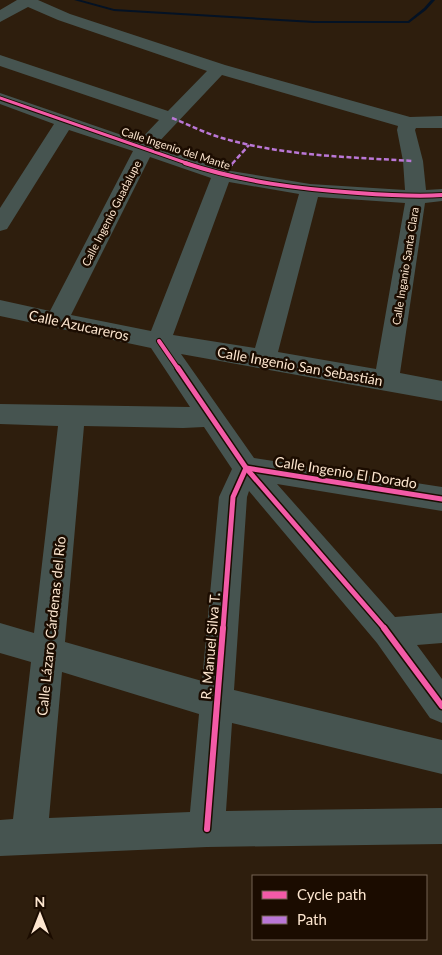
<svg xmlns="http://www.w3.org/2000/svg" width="442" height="955" font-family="Lato,sans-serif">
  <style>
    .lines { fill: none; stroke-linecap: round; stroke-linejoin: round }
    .stream { fill: #041224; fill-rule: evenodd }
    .minor { fill: #465450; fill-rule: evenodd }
    .quiet-far1 { stroke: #ba77d6; stroke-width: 2.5; stroke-dasharray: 5 2.5; stroke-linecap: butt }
    .quiet { stroke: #ba77d6; stroke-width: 3; stroke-dasharray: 6 3; stroke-linecap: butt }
    .cycleway-far3-casing { stroke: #1b0c00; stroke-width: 5 }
    .cycleway-far2-casing { stroke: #1b0c00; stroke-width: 6 }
    .cycleway-far1-casing { stroke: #1b0c00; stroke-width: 8 }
    .cycleway-casing { stroke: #1b0c00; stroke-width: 9 }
    .cycleway-far3 { stroke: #f35aa7; stroke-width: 3 }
    .cycleway-far2 { stroke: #f35aa7; stroke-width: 4 }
    .cycleway-far1 { stroke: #f35aa7; stroke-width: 5 }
    .cycleway { stroke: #f35aa7; stroke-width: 6 }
    .labels { text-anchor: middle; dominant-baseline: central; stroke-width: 5; stroke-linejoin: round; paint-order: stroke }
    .far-street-label { font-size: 11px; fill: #fde6cf; stroke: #1b0c00 }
    .street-label { font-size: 14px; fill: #fde6cf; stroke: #1b0c00 }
  </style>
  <rect width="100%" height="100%" fill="#2e1e0d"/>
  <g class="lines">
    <polygon class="stream" points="74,0 81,0 114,9 314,21 408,21 424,8 431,0 435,0 426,10 409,23 314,23 114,11"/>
    <path class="minor" d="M17,0h21l32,14 155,51 185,52 32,-1v12h-26l-1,2 8,31 3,29 16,-1v12l-17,2 -25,170 42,8v20l-261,-47 73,104 188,29v24l-165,-27 118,133 47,-4v30l-25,2 25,34v44l-12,-5 -53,-75 -128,-152 -2,6 -13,193 208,50v34l-210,-51 -6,88 216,-3v36l-235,3 -207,9v-36l13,-1 18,-157 -31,-9v-30l34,10 24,-207 -58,-2v-20l190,3 -39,-59 -151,-32v-16l50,11 83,-160 -64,-21 -62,99 -7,2v-23l54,-84 -54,-20v-11l139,48 20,-21 -159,-54v-11l168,56 39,-40 -149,-51 -30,-13 -28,15v-12zM222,75l176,51 -1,4 6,31 2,29 -95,-6 -85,-14 -70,-24zM150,157l61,21 -60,153 -80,-16zM229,182l70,12 -44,154 -82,-13zM318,197l87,6 -29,166 -98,-17zM84,426l99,2 21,-1 28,42 -13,28 -17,184 -137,-39zM62,672l137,42 -9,98 -141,6z"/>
    <g class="quiet-far1">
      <path d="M172,118c17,7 33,15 50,20 62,18 127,19 191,23"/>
      <polyline points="232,164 249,145"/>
    </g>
    <polyline class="quiet" points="222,175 233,163"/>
    <g class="cycleway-far3-casing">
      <polyline id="cycleway-far3" points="0,98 189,164"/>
    </g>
    <g class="cycleway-far2-casing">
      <g id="cycleway-far2">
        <path d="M185,163c57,19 114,26 173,30 28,2 56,4 84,2"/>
        <polyline points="159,341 179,370"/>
      </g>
    </g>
    <g class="cycleway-far1-casing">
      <g id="cycleway-far1">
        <polyline points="178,368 246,468 385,629"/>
        <polyline points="223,629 233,497 246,468 442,499"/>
      </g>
    </g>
    <g class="cycleway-casing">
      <g id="cycleway">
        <polyline points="384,628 442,706"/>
        <polyline points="207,829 223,628"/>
      </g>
    </g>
    <use href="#cycleway-far3" class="cycleway-far3"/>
    <use href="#cycleway-far2" class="cycleway-far2"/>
    <use href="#cycleway-far1" class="cycleway-far1"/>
    <use href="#cycleway" class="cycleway"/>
  </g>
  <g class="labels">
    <g class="far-street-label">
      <text transform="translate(176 148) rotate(18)">Calle Ingenio del Mante</text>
      <text transform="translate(111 213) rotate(-63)">Calle Ingenio Guadalupe</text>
      <text transform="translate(405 266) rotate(-81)">Calle Inganio Santa Clara</text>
    </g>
    <g class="street-label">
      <text transform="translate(79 325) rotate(12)">Calle Azucareros</text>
      <text transform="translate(300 366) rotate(10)">Calle Ingenio San Sebastián</text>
      <text transform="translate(346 472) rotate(9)">Calle Ingenio El Dorado</text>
      <text transform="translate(51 626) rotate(-84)">Calle Lázaro Cárdenas del Río</text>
      <text transform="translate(210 646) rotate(-85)">R. Manuel Silva T.</text>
    </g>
  </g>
  <rect x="252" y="875" width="175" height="65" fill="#1b0c00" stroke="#756353"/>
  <rect x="262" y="891" width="25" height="8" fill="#f35aa7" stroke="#756353"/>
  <text x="297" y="900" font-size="15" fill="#fde6cf">Cycle path</text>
  <rect x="262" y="916" width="25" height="8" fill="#ba77d6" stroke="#756353"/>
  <text x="297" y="925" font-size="15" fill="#fde6cf">Path</text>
  <g transform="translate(40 915)" stroke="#1b0c00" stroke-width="4" paint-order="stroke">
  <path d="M0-4L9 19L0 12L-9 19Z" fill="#fde6cf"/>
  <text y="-8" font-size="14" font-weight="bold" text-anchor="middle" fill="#fde6cf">N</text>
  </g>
</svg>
